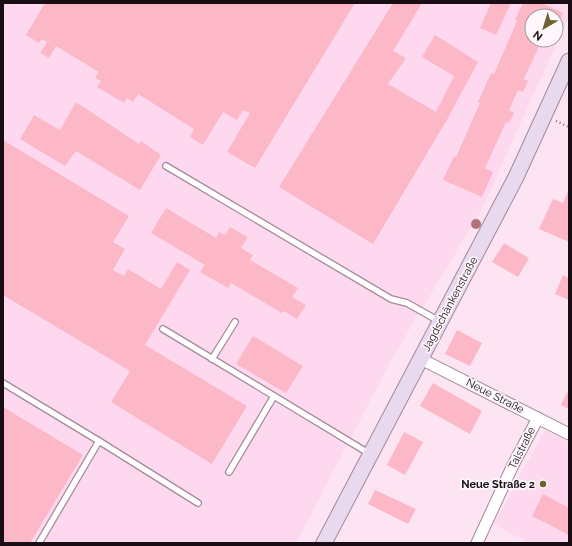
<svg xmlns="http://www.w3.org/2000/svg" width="572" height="546" font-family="Raleway,sans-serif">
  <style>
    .built { fill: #fdd8ef; fill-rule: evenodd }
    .building { fill: #fdb8c8 }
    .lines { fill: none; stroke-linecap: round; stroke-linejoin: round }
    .lane-casing { stroke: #a4889a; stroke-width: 8 }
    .street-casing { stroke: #a4889a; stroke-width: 13 }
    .secondary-casing { stroke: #a4889a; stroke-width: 17 }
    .path { stroke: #8d7b86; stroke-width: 2.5; stroke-dasharray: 1 3; stroke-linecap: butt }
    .lane { stroke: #fff; stroke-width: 5.5 }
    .street { stroke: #fff; stroke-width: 11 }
    .secondary { stroke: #e9d9ef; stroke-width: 15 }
    .tree { fill: #b27278 }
    .poi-dot { fill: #6e622f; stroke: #fdf7fb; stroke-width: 1.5 }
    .labels { text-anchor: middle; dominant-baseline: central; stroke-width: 3.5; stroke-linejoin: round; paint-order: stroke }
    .street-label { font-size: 11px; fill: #180e14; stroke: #fdf7fb }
    .poi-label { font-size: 11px; font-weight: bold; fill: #180e14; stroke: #fdf7fb; text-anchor: end }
  </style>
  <rect width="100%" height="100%" fill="#fce4f3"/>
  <g class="built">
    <path d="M3,3h566v13l-87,193 -88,146 -98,188h-293zM532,16h24v24h-24z"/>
    <polygon points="545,430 569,443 569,543 529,543 494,524"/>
  </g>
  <g class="building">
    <polygon points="45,3 355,3 255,168 227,152 250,113 243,110 237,120 223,112 203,145 190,137 194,129 138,94 133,102 127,98 124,103 97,87 101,81 95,78 99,72 56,46 49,58 40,53 47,42 42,39 39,43 26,35"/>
    <polygon points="393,3 422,3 393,51 406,58 388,84 436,112 454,76 422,57 435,35 478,62 448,118 373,244 279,187"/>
    <polygon points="491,3 511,3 496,35 480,28"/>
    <polygon points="523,3 542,3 563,13 556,29 556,16 532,16 532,40 542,40 524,79 528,81 523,92 518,90 509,110 514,113 509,123 506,122 485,168 493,172 482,197 443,180 454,156 456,157 480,103 478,102 491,73 494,74 517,21 515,20"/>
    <polygon points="76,102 139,144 141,141 161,155 140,190 76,151 65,166 20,139 34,115 60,130"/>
    <polygon points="3,140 129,216 113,242 125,249 113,270 124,276 128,269 161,289 177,262 190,270 145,345 247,406 212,464 111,402 130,371 3,295"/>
    <polygon points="569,189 569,242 539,229 553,199 563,203"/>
    <polygon points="166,208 216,238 219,232 225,235 230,227 248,237 241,248 253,255 250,260 298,288 292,297 306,305 297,319 284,311 282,313 231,283 228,288 200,272 205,265 151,233"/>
    <polygon points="504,243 529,258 518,277 492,262"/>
    <polygon points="563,275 569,278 569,300 555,294"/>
    <polygon points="457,330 482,343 470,366 445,354"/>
    <polygon points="253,336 303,366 286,393 236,364"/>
    <polygon points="433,383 482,411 470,434 420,406"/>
    <polygon points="569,389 569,409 561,405"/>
    <polygon points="3,407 83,455 30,543 3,543"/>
    <polygon points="404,432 423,442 405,475 387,465"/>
    <polygon points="375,490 416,509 408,524 368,504"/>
    <polygon points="543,494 569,508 569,535 532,516"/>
  </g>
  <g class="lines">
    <g class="lane-casing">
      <g id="lane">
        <polyline points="166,166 391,299 407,303 439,321"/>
        <polyline points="163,329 370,454"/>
        <polyline points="212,359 235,322"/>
        <polyline points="3,383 99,441 39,543"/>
        <polyline points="99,441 198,503"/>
        <polyline points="229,472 274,396"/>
      </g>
    </g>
    <g class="street-casing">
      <g id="street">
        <polyline points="421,359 569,434"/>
        <polyline points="477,543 513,465 538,418"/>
      </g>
    </g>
    <g class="secondary-casing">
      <polyline id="secondary" points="324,543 516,177 569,61"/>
    </g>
    <polyline class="path" points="556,121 569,127"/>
    <use href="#lane" class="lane"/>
    <use href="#street" class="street"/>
    <use href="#secondary" class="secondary"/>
  </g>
  <circle class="tree" cx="476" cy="224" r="5"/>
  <circle class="poi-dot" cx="543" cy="484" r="4"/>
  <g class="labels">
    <g class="street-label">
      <text transform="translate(450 304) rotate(-62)">Jagdschänkenstraße</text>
      <text transform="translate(495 396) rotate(27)">Neue Straße</text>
      <text transform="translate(522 448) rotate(-63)">Talstraße</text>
    </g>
    <g class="poi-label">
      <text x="535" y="484">Neue Straße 2</text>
    </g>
  </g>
  <rect width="572" height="546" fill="none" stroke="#180e14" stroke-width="8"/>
  <g transform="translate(544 28) rotate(218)"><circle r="19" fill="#fdf7fb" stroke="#a19a9f"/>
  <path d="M0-3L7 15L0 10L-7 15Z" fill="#6e622f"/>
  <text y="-6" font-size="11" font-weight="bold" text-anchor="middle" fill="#180e14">N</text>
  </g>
</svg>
